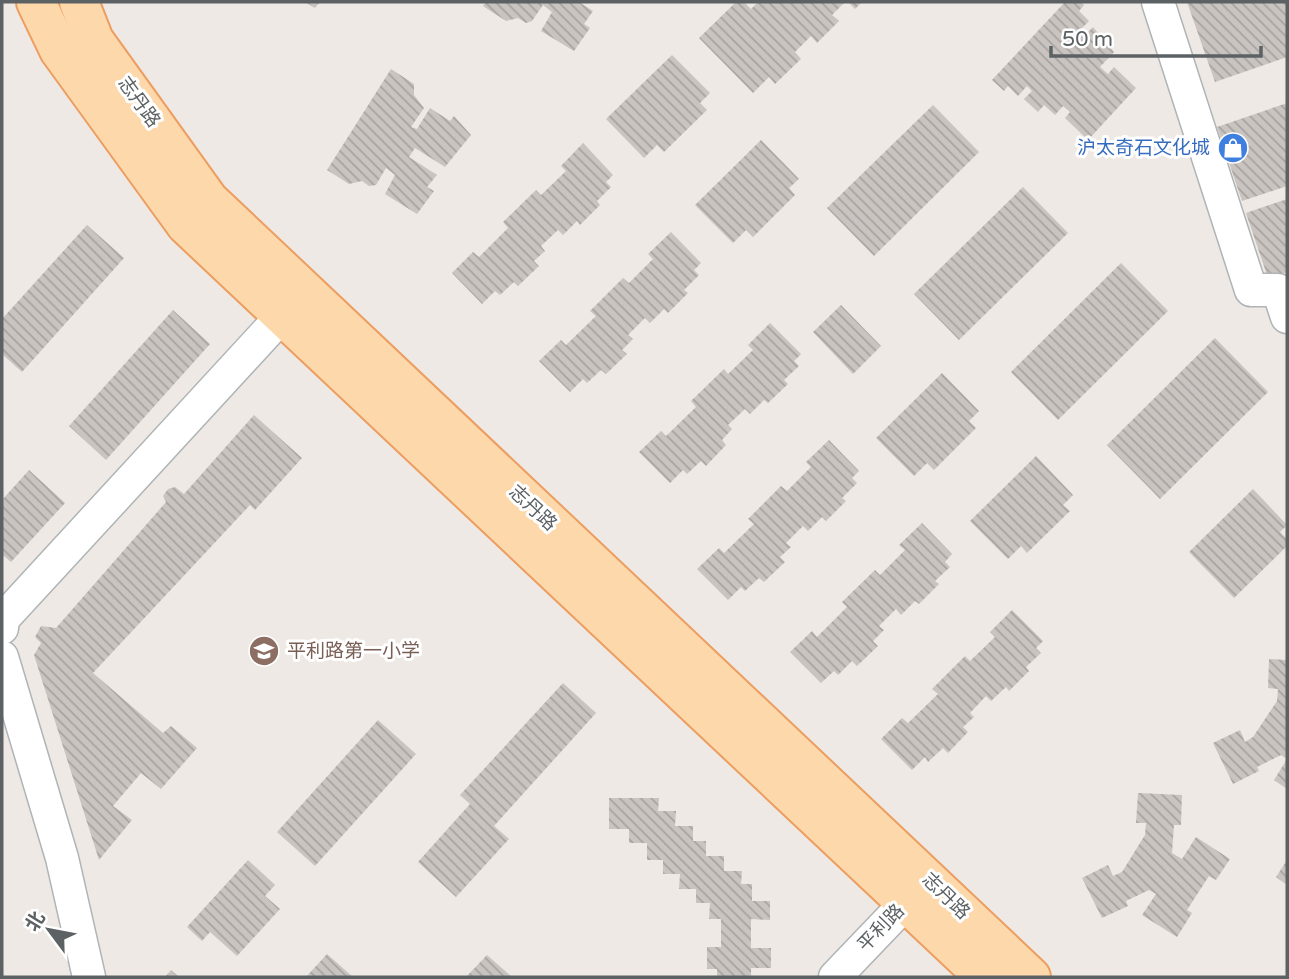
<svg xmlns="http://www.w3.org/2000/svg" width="1289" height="979" font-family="'Varela Round','Noto Sans SC',sans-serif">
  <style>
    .building { fill: url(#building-back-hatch) }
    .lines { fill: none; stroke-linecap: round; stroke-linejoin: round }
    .minor-casing { stroke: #afb4b6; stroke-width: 35 }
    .major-casing { stroke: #ec9d5f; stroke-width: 42 }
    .minor { stroke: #fff; stroke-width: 32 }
    .major { stroke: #fcd8ab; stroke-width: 38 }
    .labels { text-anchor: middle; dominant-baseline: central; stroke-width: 6; stroke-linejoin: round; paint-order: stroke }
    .street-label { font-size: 19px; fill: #5c6264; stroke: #fff }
    .shop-label { font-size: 19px; fill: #366cbe; stroke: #fff; text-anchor: end }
    .education-label { font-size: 19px; fill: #785e54; stroke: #fff; text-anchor: start }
  </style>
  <defs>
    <pattern id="building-back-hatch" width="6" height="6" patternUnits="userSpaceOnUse" patternTransform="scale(1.75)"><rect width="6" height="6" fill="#cac4c1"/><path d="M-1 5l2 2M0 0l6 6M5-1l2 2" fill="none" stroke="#a7a3a0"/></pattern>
  </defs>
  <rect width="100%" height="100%" fill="#eee9e4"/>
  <g class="building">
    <polygon points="305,2 320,2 315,8"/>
    <polygon points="486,2 579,2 593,11 584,24 590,28 574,51 541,31 552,12 543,5 532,21 526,23 518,18 506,21 483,6"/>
    <polygon points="736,2 744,2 751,9 758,2 845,2 832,15 839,21 817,43 811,36 795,52 801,59 775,84 769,77 753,93 699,38"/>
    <polygon points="848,2 862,2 855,9"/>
    <polygon points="1065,2 1081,2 1084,5 1079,11 1089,21 1080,30 1086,34 1093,27 1114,52 1100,67 1108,74 1114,67 1136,88 1088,140 1065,118 1070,112 1063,106 1055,115 1044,105 1038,112 1024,99 1032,91 1027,86 1018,96 1008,86 1004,91 992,80"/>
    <polygon points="1187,2 1287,2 1287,57 1215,82"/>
    <polygon points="672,55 710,93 700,103 707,110 664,152 657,145 644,158 606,119"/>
    <polygon points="391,69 414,84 414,95 424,108 411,127 417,129 430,108 450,121 454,116 471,135 445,167 415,148 409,157 437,175 427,187 434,191 417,214 385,194 395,175 386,168 376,185 369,186 362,181 349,184 327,170"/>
    <polygon points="1287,103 1287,186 1242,201 1217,127"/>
    <polygon points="933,105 979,152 874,256 827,208"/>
    <polygon points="761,140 799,179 789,188 795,195 753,237 746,230 733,243 695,205"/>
    <polygon points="583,143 613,175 606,182 611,187 597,201 600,205 580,225 577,221 563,235 558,230 541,246 545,251 534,261 539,266 518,286 514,282 500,295 495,291 482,304 452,273 473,252 479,257 508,228 503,222 536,190 541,195 566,171 561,166"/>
    <polygon points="1023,187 1068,233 959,340 914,294"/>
    <polygon points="1287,199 1287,272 1268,278 1246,213"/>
    <polygon points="87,225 124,258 22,372 2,354 2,319"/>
    <polygon points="671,232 701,263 694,270 699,275 684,290 688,293 668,313 664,309 650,323 645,318 628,335 633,339 622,350 627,354 606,374 601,370 587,383 583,379 570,392 539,361 561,340 566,345 596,316 590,311 623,278 629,283 653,259 648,254"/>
    <polygon points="1121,263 1168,311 1058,420 1011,372"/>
    <polygon points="841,305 881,346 853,374 813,332"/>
    <polygon points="173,310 210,344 106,460 69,426"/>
    <polygon points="770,323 801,354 794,361 799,366 784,380 788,384 768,403 764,400 750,414 745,409 728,425 732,429 722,440 726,445 706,466 701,461 687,474 683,470 670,483 639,452 661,431 666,436 696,407 691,401 724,369 728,374 753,350 748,345"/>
    <polygon points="1215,338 1268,392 1160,499 1107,445"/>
    <polygon points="942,373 979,411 969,421 976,428 934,470 927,463 914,476 876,438"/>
    <polygon points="254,415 302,458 255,510 250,505 93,673 163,733 171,726 197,748 161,789 141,773 113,806 132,820 99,860 34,655 41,643 35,637 41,626 56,628 166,502 163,496 168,489 175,487 184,494"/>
    <polygon points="829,440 859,471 852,478 857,483 842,498 846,501 826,521 822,517 808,531 803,526 786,543 791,547 780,557 785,562 764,582 759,578 745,591 741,587 728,600 697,569 719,548 724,553 754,524 748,519 781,486 787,491 811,467 806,462"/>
    <polygon points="1036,456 1073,495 1063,505 1070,511 1027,553 1021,546 1008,559 970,521"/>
    <polygon points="29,470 65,503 11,562 4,556 2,558 2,500"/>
    <polygon points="1253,489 1287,525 1280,532 1287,539 1287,546 1234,598 1189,552"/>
    <polygon points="922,523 952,554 945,562 950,567 935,581 939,584 919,604 915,601 901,615 896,609 879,626 884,630 873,641 878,646 857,666 852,661 838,675 834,671 821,683 790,652 812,631 817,637 847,607 842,602 875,570 880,575 905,550 899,545"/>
    <polygon points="1012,610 1043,641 1036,648 1041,653 1026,667 1029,671 1009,691 1006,687 991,701 986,696 970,713 974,717 963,727 968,732 948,753 943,748 928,762 925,757 912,770 881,739 902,718 908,723 938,694 932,689 965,656 970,661 995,637 990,632"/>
    <polygon points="1269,659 1287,660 1287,759 1281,755 1257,767 1259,771 1233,784 1213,743 1240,730 1245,742 1253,737 1277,701 1278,689 1268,688"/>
    <polygon points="563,683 596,713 494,826 509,839 456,897 418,862 470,804 460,795"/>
    <polygon points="378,720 416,754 315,866 277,832"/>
    <polygon points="1287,759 1287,789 1274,780"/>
    <polygon points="1138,793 1182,795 1181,825 1174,825 1172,853 1182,859 1196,837 1230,859 1216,880 1209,876 1187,910 1192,913 1177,937 1142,915 1156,894 1149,890 1126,901 1128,906 1102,918 1082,878 1108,865 1113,876 1122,872 1145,835 1146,823 1136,823"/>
    <polygon points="609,798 659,798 658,811 676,811 675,826 693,826 693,841 706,841 706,856 724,856 724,871 742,871 741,884 752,884 752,901 770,901 770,920 751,919 751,948 771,948 771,968 751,968 751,977 717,977 717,969 707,969 707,947 721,947 721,919 709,919 710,903 696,903 696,889 679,889 680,874 663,874 663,860 647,860 647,843 629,843 629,829 609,829"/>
    <polygon points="248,860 275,885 265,896 280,909 237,956 210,932 202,941 187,927"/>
    <polygon points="1287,860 1287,885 1276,877"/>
    <polygon points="327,954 353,977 306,977"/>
    <polygon points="487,955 512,977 466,977"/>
    <polygon points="171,970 179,977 165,977"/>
  </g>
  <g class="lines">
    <g class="minor-casing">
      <g id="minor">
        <polyline points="1158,2 1251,290 1278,290 1287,317"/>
        <polyline points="2,628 3,619 282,316"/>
        <polyline points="2,657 62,858 89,977"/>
        <polyline points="835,977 923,885"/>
      </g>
    </g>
    <g class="major-casing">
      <g id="major">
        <polyline points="36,2 59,50 186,225 985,977"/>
        <polyline points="79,2 94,40 209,200 1031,977"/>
      </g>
    </g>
    <use href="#minor" class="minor"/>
    <use href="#major" class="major"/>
  </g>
  <defs>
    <g id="shop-disc" transform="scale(1.575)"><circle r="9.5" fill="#3f7fe0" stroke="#fff"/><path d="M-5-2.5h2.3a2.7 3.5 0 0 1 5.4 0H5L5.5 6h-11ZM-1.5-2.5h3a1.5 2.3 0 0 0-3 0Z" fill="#fff"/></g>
    <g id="school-disc" transform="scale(1.575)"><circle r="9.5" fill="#8d6e63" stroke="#fff"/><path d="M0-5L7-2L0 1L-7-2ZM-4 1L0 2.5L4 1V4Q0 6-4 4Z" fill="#fff"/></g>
  </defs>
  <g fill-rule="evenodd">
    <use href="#shop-disc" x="1233" y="148"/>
    <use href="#school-disc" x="264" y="651"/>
  </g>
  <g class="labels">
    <g class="street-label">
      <text transform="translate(139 102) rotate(54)">志丹路</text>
      <text transform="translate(533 508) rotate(43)">志丹路</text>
      <text transform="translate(946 896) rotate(44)">志丹路</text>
      <text transform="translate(881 928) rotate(-46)">平利路</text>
    </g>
    <g class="shop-label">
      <text x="1210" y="148">沪太奇石文化城</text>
    </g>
    <g class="education-label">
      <text x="287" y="651">平利路第一小学</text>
    </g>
  </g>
  <rect width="1289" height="979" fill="none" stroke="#5c6264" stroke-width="7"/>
  <g transform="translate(49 930) rotate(302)" stroke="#ffffff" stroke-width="5" paint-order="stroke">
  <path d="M0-5L12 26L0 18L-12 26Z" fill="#5c6264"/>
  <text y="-10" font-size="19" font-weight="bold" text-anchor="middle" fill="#5c6264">北</text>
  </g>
  <path d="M1051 46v10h210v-10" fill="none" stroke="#5c6264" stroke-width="3.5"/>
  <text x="1062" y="46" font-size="21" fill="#5c6264" stroke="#ffffff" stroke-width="5" paint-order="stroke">50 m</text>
</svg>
